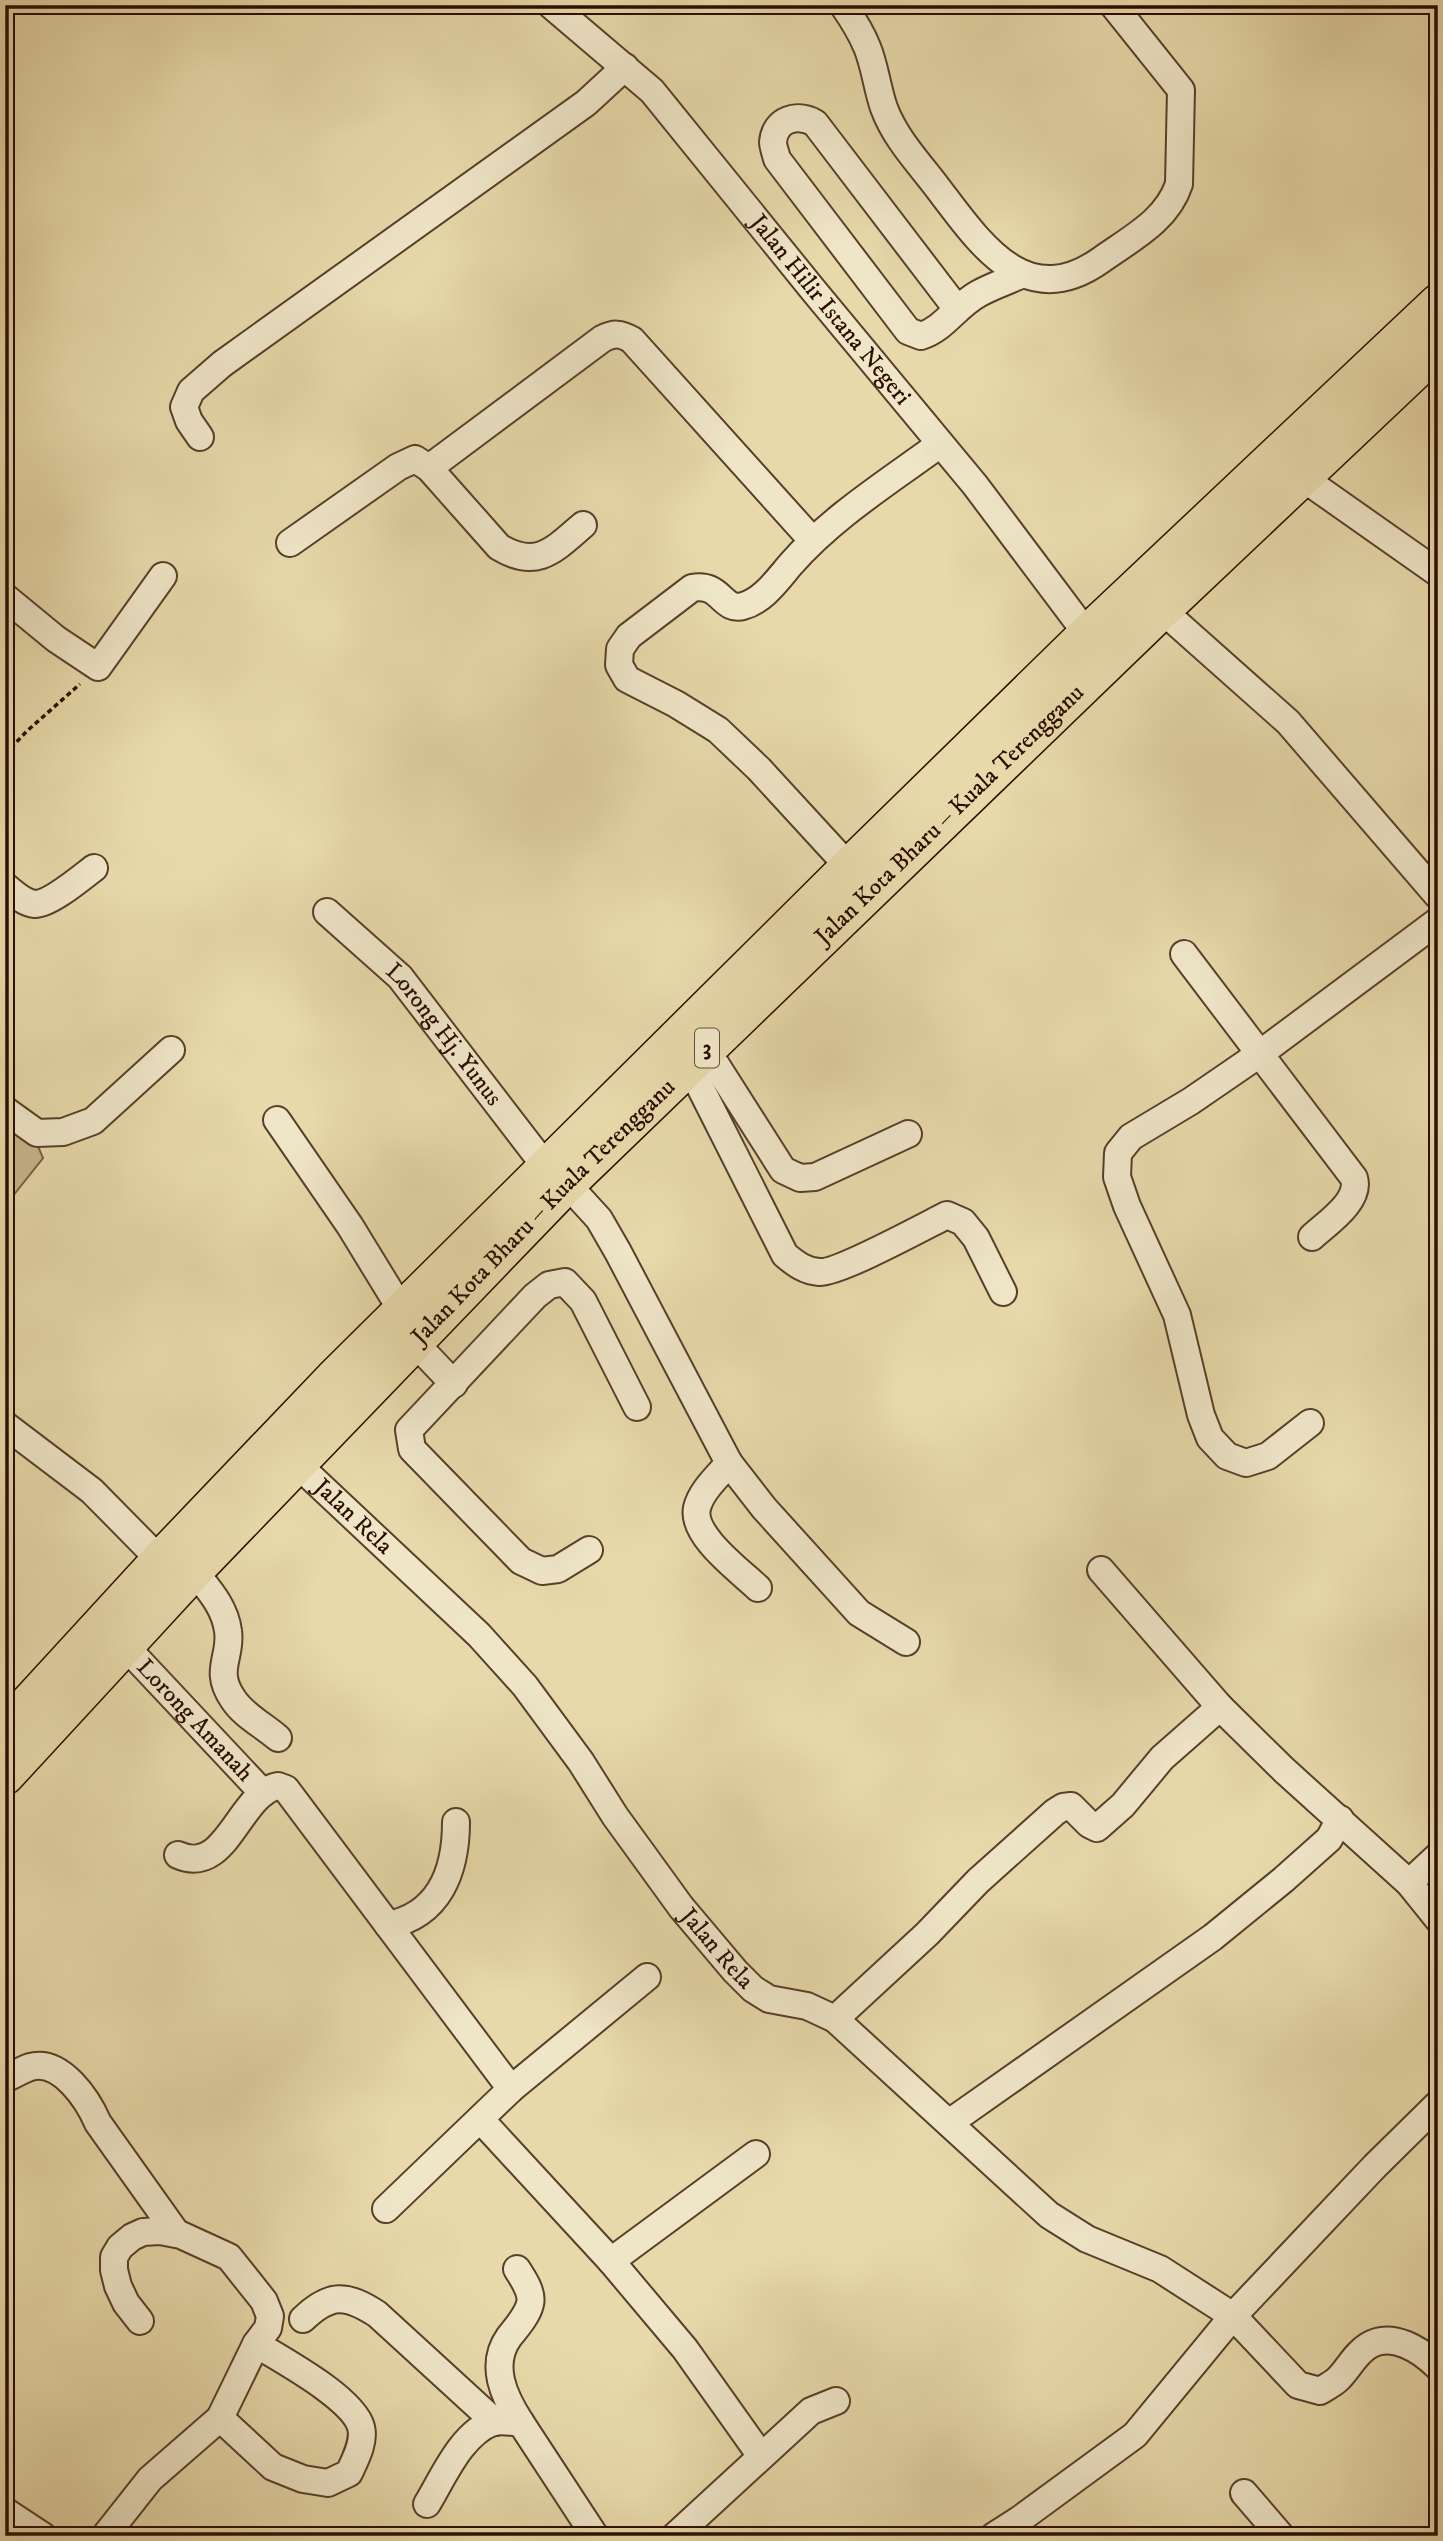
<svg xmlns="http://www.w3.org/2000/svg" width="1443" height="2541" font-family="'IM FELL DW Pica',serif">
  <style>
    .green { fill: #c7b68d; stroke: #786146; stroke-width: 2 }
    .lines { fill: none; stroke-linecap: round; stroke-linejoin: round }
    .minor-casing { stroke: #593f2a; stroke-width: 30 }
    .highway-casing { stroke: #2a0c00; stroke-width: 40 }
    .path { stroke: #2a0c00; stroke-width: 3.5; stroke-dasharray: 5 3.5; stroke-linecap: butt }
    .minor { stroke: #efe6c8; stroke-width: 26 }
    .highway { stroke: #e7d9aa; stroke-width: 37 }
    .labels { text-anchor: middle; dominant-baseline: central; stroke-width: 7; stroke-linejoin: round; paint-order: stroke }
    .shield { fill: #efe6c8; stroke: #654d3c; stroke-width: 2 }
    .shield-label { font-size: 23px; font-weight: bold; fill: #2a0c00 }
    .street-label { font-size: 24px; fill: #2a0c00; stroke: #efe6c8 }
  </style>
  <rect width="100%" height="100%" fill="#e7d9aa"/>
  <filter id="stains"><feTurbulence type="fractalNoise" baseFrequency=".00286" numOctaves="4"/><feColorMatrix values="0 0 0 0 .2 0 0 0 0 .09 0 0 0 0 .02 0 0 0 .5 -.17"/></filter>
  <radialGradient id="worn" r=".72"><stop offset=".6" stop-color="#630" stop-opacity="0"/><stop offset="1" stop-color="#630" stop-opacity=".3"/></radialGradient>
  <polygon class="green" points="5,1121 37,1144 43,1158 5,1206"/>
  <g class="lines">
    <g class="minor-casing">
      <g id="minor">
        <path id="s1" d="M551,5l101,86 162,200 161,194 112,149"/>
        <path d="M843,5c9,13 18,27 24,42 8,19 10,41 17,61 11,30 34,54 53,79 42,55 88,127 164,73 29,-21 66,-39 78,-76l2,-94 -68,-85"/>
        <path d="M957,309l-142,-186c-18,-10 -40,-4 -42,19 0,5 3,12 4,17l131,172 13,5c23,-7 35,-30 57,-42 14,-8 30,-13 45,-20"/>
        <polyline points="200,437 189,421 184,407 191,391 222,364 586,103 625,67"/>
        <path d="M429,468l173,-129c12,-6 18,-6 30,1l180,200"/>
        <polyline points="1303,478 1438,573"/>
        <path d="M290,543l108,-76 17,-8 14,9 70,79c38,23 55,3 84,-22"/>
        <polyline points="5,597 56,639 98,667 163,576"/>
        <polyline points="1162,610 1288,722 1438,896"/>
        <path d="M849,867l-90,-98 -41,-39 -42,-26 -49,-25 -8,-14 1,-16 9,-13 63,-48c29,-6 30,24 51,18 20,-5 35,-27 48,-42 42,-48 99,-83 149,-120"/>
        <path d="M5,886c9,7 18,17 30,18 15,0 46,-26 59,-36"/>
        <path id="s2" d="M327,912l73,65 146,190"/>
        <path d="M1184,954l170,224c7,23 -27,45 -42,59"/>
        <polyline points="706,1049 783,1170 800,1178 815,1177 908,1134"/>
        <path d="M689,1065l96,190c11,9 20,16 34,17 18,2 106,-46 128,-57l16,7 13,16 27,54"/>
        <polyline points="5,1110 37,1133 63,1132 93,1121 171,1050"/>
        <polyline points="277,1120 350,1226 402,1311"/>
        <polyline points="567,1184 599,1219 618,1252 729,1463 764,1508 859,1613 906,1642"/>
        <polyline points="414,1342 454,1384"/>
        <polyline points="1310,1423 1268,1456 1246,1463 1227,1456 1210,1438 1201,1415 1177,1315 1127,1206 1117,1177 1118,1153 1131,1137 1191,1101 1261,1053 1438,921"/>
        <polyline points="5,1425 92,1491 160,1560"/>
        <path d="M729,1463c-11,13 -28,28 -32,45 -6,27 42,62 61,80"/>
        <path id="s3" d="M297,1464l182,171 46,51 56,76 34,54 66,91 54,64 18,18 16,10 38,7 28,13 214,196 38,24 73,30 73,47 65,69 22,6c6,-4 13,-7 18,-12 11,-11 17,-25 30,-33 24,-15 53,4 70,21"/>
        <polyline points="589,1550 558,1569 542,1571 521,1561 412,1449 409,1430 535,1296 549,1285 565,1282 583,1301 637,1407"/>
        <polyline points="1101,1570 1220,1707 1284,1770 1409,1883 1438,1919"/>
        <path d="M194,1571c15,19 31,36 34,60 4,26 -15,39 5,68 10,16 30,26 45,39"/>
        <path id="s4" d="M125,1646l138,147"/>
        <path d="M178,1855c49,22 61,-62 100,-69l8,3 225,300"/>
        <polyline points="1409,1883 1438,1856"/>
        <path d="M388,1925c52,-10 68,-55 68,-103"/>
        <polyline points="835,2019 927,1934 978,1881 1055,1812 1063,1807 1071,1806 1089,1824 1097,1828 1123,1805 1162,1758 1220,1707"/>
        <path d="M5,2079c8,-4 17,-9 25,-12 31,-9 58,33 68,56l79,111"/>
        <polyline points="480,2119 611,2261 685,2349 761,2456"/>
        <polyline points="949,2123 1213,1937 1283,1880 1329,1839 1340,1819"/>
        <polyline points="386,2209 511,2089 647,1977"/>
        <polyline points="611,2261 756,2154"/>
        <path d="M517,2269c6,10 16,23 13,35 -3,12 -13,23 -21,33 -20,28 -5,60 12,86"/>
        <path d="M303,2319c27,-26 43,-25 74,-5l118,108"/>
        <path d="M220,2418l53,49 30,12 25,4 21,-10c6,-13 16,-31 12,-46 -8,-29 -79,-67 -105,-83"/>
        <polyline points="1244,2493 1281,2536"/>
        <path d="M427,2504c17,-28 34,-70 66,-82 8,-2 20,0 28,1l74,113"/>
        <polyline points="5,2511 43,2536"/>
        <polyline points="105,2536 150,2479 220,2418 256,2344 268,2328 270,2316 264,2301 229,2257 181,2235 160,2231 143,2232 132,2237 120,2247 114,2257 114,2270 118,2286 126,2303 140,2321"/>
        <polyline points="675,2536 811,2411 836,2401"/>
        <polyline points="994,2536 1019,2520 1135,2435 1233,2316 1375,2166 1438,2104"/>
      </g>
    </g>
    <g class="highway-casing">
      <g id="highway">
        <polyline points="5,1729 160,1560 333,1379 849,867 1087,634 1438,303"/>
        <path id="s5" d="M5,1776l189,-205 373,-387 595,-574 276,-261"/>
      </g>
    </g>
    <polyline class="path" points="5,754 27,731 80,684"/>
    <use href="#minor" class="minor"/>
    <use href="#highway" class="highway"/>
  </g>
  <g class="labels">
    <rect class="shield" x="695" y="1028.5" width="24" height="39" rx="5"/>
    <g class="shield-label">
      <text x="707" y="1048">3</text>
    </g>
    <g class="street-label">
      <text stroke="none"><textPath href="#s1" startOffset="415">Jalan Hilir Istana Negeri</textPath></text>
      <text stroke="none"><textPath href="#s5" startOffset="1348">Jalan Kota Bharu – Kuala Terengganu</textPath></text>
      <text stroke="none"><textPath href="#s2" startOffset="170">Lorong Hj. Yunus</textPath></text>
      <text stroke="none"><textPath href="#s5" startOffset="780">Jalan Kota Bharu – Kuala Terengganu</textPath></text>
      <text stroke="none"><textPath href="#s3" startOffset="77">Jalan Rela</textPath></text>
      <text stroke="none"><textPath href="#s4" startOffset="102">Lorong Amanah</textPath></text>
      <text stroke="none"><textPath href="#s3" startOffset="644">Jalan Rela</textPath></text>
    </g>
  </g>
  <rect width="1443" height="2541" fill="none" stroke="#e7d9aa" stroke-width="28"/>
  <rect x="7" y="7" width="1429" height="2527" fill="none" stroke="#2a0c00" stroke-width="3.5"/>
  <rect x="14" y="14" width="1415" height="2513" fill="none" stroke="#2a0c00" stroke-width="2"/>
  <rect width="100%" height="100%" filter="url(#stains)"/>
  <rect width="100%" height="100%" fill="url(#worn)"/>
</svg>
